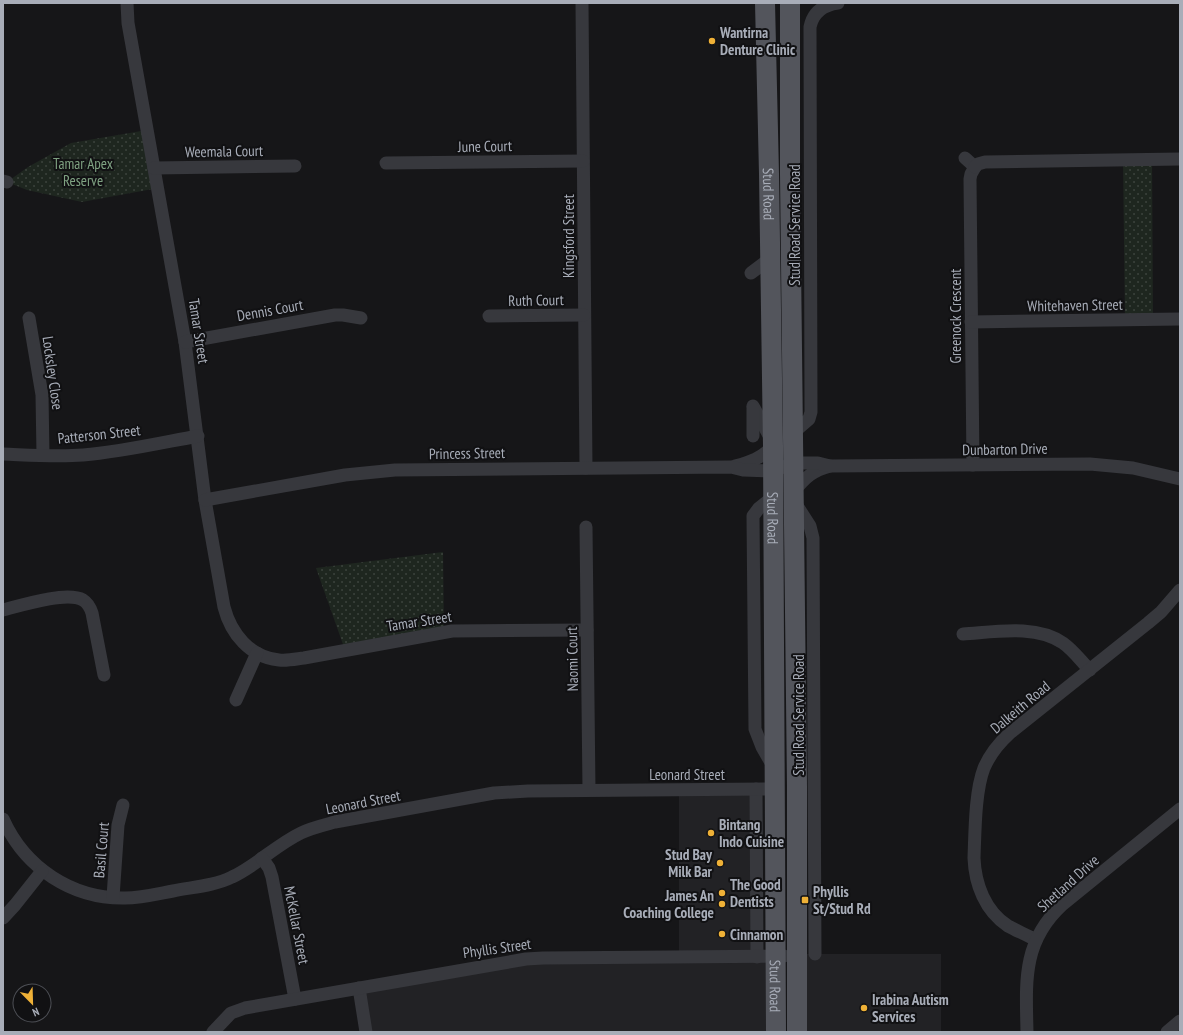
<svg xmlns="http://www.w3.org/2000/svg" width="1183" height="1035" font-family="'PT Sans Narrow',sans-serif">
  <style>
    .built { fill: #222225 }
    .grass { fill: url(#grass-dots) }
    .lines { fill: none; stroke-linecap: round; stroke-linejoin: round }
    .minor { stroke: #37383d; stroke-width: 13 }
    .primary { stroke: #53555c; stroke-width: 20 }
    .poi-dot { fill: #efb137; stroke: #111113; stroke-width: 1.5 }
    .labels { text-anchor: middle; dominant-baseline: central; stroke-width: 4; stroke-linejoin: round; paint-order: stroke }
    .poi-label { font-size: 15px; font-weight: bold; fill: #a8adb8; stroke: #111113; text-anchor: start }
    .street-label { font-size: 15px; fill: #a8adb8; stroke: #111113 }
    .park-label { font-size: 15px; fill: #7fa282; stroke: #111113 }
  </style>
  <defs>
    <pattern id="grass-dots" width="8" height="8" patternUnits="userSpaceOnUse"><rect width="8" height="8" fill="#1e261f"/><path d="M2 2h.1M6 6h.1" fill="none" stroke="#3c433d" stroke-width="1.8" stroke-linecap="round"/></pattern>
  </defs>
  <rect width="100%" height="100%" fill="#161618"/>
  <g class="built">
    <polygon points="756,789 757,956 777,956 777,1032 366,1032 359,988 485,965 679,957 679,790"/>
    <polygon points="798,954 941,954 941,1032 797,1032"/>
  </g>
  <g class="grass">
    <polygon points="147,130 158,188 82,202 27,190 7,182 28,167 71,143"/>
    <polygon points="1152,159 1153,320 1125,320 1123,160"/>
    <polygon points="443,552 444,632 345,650 316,568"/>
  </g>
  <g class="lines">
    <g class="minor">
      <path d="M127,3l1,20 57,319 20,158 19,107c7,27 26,50 55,53 8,1 17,-1 25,-2l148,-27 135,-1"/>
      <polyline points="582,3 586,468"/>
      <polyline points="965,158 975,167 971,174 970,179 973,465"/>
      <polyline points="386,163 583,161"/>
      <polyline points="975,167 978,164 985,162 1180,159"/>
      <polyline points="154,168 295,166"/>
      <polyline points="3,181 7,182"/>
      <polyline points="751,273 771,258"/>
      <polyline points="489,316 584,315"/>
      <polyline points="29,318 42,395 43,455"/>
      <polyline points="971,322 1180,319"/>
      <polyline points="185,342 335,315 343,315 361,318"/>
      <polyline points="753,406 771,439"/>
      <polyline points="753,408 753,436"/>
      <path d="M794,432l15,-13 2,-7 -1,-385c3,-15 13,-22 28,-24"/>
      <path d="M3,454c26,1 53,3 80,1 38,-3 77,-12 115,-19"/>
      <path d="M735,466c15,-4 27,-8 38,-20"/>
      <path d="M794,491c12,-14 18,-20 36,-25"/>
      <polyline points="773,497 759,508 753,516 755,729 762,747 773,766"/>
      <polyline points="205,500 345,475 395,470 731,467 743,470 773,471 794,463 818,463 830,466 1090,464 1133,468 1180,479"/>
      <polyline points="794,501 810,526 813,538 815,954"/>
      <polyline points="586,527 589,790"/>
      <path d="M3,610c19,-5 64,-19 80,-10 5,3 7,7 9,13l12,62"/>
      <path d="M963,634c31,-2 73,-10 100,9 10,7 18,18 27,27"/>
      <polyline points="236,700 257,653"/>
      <polyline points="756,789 757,957"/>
      <path d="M3,819c22,49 69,80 122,79 16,0 32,-4 48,-7 20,-4 41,-5 59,-14 24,-11 44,-32 69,-44 10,-5 23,-8 34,-11l159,-29 34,-2 247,-2"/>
      <polyline points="262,858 269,868 272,877 295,999"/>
      <polyline points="113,897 118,825 123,805"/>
      <polyline points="3,918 15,905 42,871"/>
      <path d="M1036,940c-9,-5 -19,-9 -28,-14 -23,-15 -33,-42 -34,-68 1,-26 1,-67 10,-90 6,-14 15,-25 26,-35l138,-110 13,-11 19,-22"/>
      <polyline points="359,988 366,1032"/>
      <polyline points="213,1032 231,1013 245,1008 526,959 543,958 784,956"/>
      <path d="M1027,1032c-1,-50 -5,-90 35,-127l118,-96"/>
      <polyline points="1167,1032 1180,1021"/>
    </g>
    <g class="primary">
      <path id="s1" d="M765,3l4,171 4,272 3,586"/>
      <polyline points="790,3 790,175 797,786 797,1032"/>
    </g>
  </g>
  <g class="poi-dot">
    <circle cx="712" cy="41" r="4"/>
    <circle cx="711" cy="833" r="4"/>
    <circle cx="720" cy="863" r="4"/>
    <circle cx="722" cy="893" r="4"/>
    <rect x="801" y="896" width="8" height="8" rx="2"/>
    <circle cx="722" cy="904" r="4"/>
    <circle cx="722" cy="934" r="4"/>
    <circle cx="864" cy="1008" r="4"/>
  </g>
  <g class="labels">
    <g class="poi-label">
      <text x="720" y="32">Wantirna<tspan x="720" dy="17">Denture Clinic</tspan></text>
      <text x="719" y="824">Bintang<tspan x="719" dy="17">Indo Cuisine</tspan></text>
      <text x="712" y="854" text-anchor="end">Stud Bay<tspan x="712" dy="17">Milk Bar</tspan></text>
      <text x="730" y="884">The Good<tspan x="730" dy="17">Dentists</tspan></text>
      <text x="813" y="891">Phyllis<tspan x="813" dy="17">St/Stud Rd</tspan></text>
      <text x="714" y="895" text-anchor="end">James An<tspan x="714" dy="17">Coaching College</tspan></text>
      <text x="730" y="934">Cinnamon</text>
      <text x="872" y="999">Irabina Autism<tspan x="872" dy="17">Services</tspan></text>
    </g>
    <g class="street-label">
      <text transform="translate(485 146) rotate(-1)">June Court</text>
      <text transform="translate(224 151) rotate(-1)">Weemala Court</text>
      <text stroke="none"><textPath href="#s1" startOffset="191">Stud Road</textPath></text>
      <text transform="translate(794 225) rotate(-90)">Stud Road Service Road</text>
      <text transform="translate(568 236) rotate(-90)">Kingsford Street</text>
      <text transform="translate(536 300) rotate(-1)">Ruth Court</text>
      <text transform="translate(1075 305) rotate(-1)">Whitehaven Street</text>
      <text transform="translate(270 310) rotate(-10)">Dennis Court</text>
      <text transform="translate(955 316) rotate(-90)">Greenock Crescent</text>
      <text transform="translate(199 331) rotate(81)">Tamar Street</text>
      <text transform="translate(53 373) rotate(82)">Locksley Close</text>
      <text transform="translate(99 434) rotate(-6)">Patterson Street</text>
      <text transform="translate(1005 449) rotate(-1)">Dunbarton Drive</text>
      <text transform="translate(467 453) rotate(-1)">Princess Street</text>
      <text stroke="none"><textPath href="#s1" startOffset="515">Stud Road</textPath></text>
      <text transform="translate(419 621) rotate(-9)">Tamar Street</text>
      <text transform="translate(572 659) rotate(-91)">Naomi Court</text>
      <text transform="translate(1020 707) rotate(-40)">Dalkeith Road</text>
      <text transform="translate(798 715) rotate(-90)">Stud Road Service Road</text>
      <text x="687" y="774">Leonard Street</text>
      <text transform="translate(363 802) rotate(-11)">Leonard Street</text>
      <text transform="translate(101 850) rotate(-85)">Basil Court</text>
      <text transform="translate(1068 883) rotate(-42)">Shetland Drive</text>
      <text transform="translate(297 925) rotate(79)">McKellar Street</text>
      <text transform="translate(497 948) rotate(-8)">Phyllis Street</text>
      <text stroke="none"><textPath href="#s1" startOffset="983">Stud Road</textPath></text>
    </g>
    <g class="park-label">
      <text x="83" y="163">Tamar Apex<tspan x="83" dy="17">Reserve</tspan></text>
    </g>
  </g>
  <rect width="1183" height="1035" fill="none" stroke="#a8adb8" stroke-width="8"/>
  <g transform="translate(32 1003) rotate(157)"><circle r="19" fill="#111113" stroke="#4d4f55"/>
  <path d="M0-3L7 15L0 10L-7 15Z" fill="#efb137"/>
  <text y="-6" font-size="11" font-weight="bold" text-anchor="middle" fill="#a8adb8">N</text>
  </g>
</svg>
